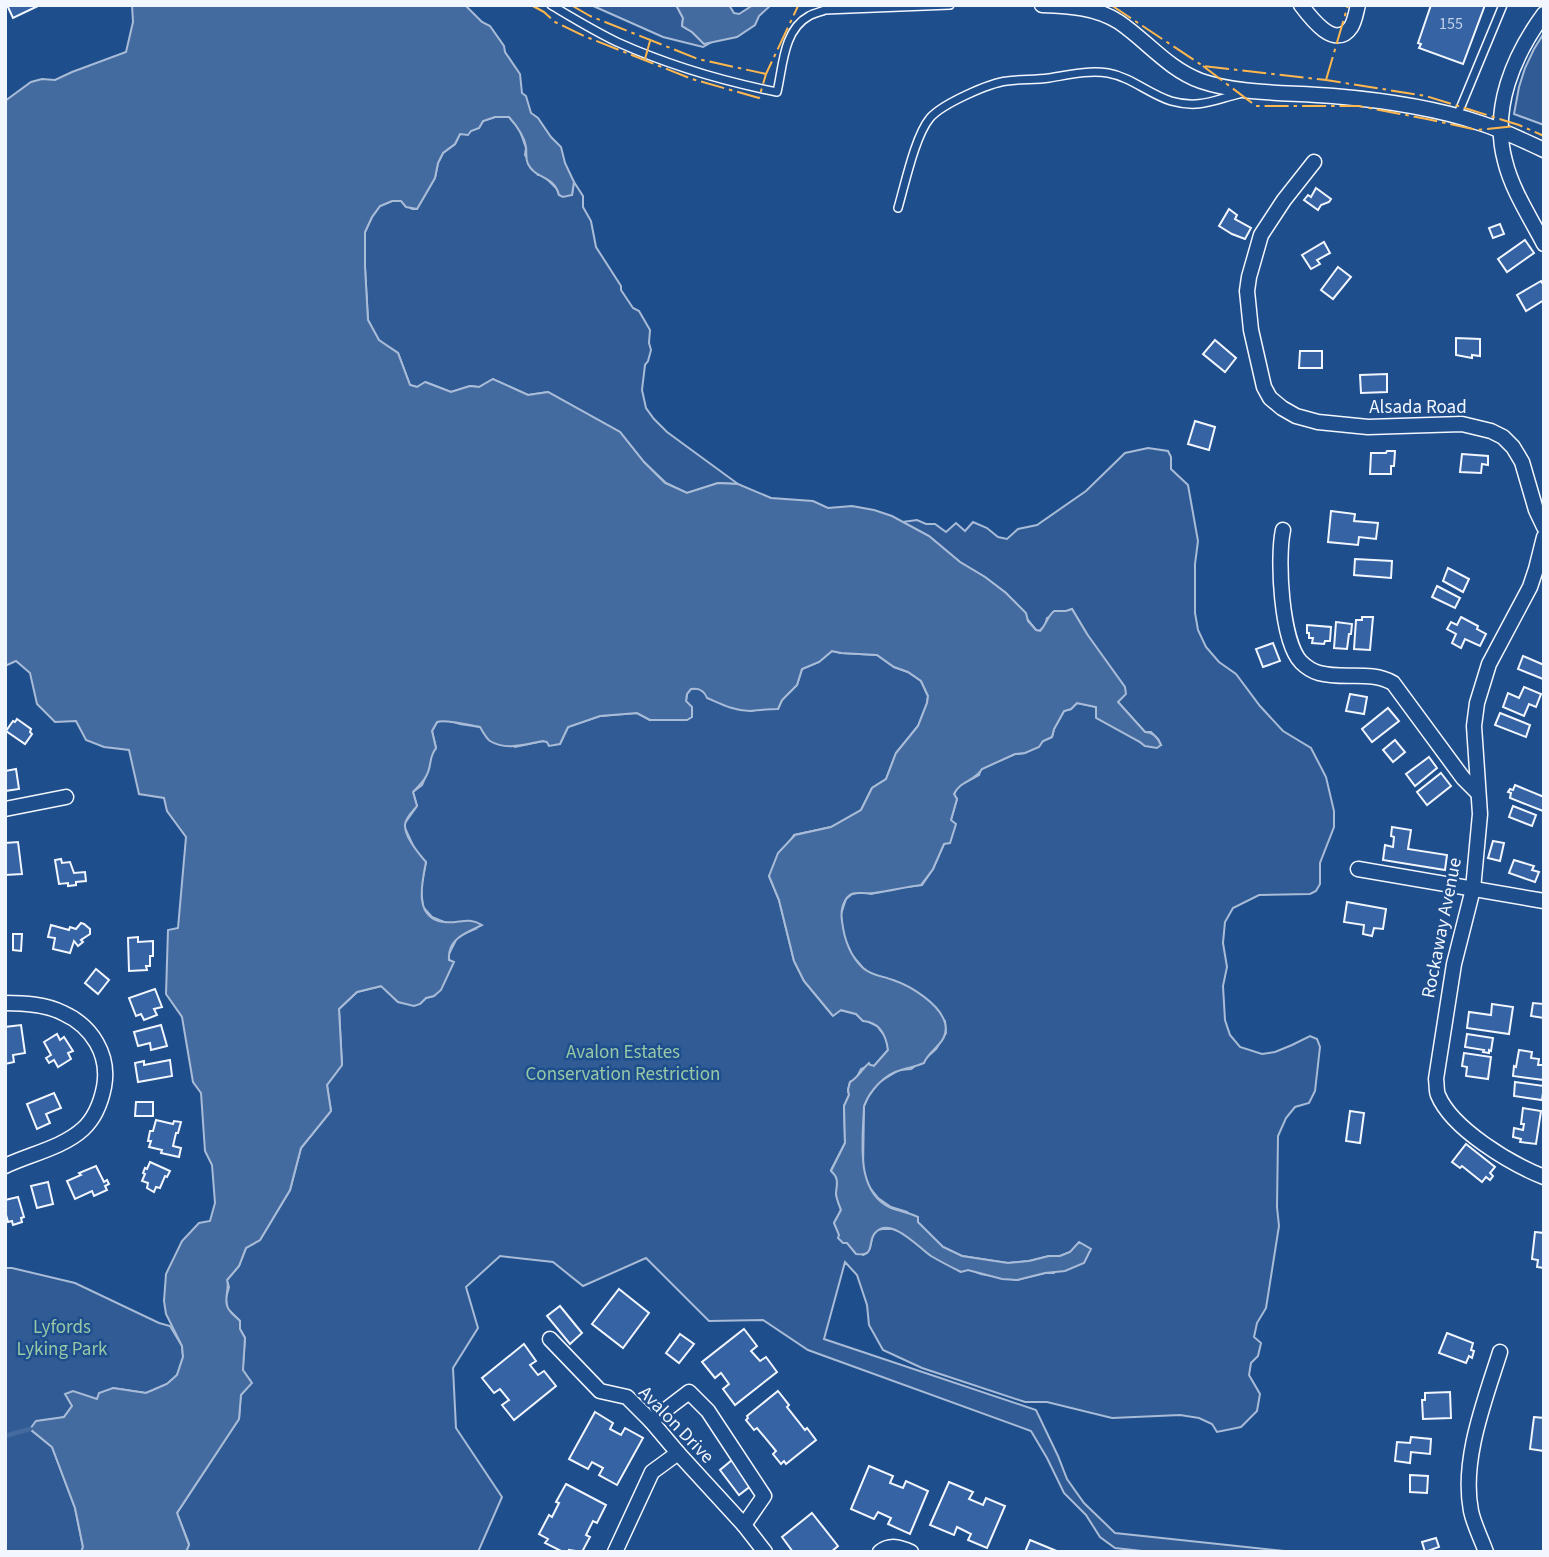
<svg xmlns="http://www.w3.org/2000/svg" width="1549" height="1557" font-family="'Source Sans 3',sans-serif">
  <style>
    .built { fill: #305b95; stroke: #a8bbd7; stroke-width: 2 }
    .water { fill: #446ba0; stroke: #a8bbd7; stroke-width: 2 }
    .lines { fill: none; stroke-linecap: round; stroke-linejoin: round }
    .stream { stroke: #446ba0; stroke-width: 4.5 }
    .building { fill: #3563a3; stroke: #f2f6ff; stroke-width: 2 }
    .service-casing { stroke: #f2f6ff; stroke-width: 10 }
    .minor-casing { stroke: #f2f6ff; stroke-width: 17 }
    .service { stroke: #1f4e8c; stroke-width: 7 }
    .minor { stroke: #1f4e8c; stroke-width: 14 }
    .power { stroke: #ffb74d; stroke-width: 2; stroke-dasharray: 24 5 3.5 5; stroke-linecap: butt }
    .labels { text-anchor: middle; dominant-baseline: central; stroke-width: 5; stroke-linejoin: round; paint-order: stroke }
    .number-label { font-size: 16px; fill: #c3d1e8 }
    .street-label { font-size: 19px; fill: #f2f6ff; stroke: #1f4e8c }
    .park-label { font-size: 19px; fill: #97c8a6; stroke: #1f4e8c }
  </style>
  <rect width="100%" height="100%" fill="#1f4e8c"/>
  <g class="built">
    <polygon points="591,5 676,5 683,18 682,26 692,32 704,44 712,42 703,47 663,37"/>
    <polygon points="1544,33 1544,125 1514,114 1519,87 1525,68 1534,49"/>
    <polygon points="495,117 509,117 519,128 526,148 525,155 538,175 543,175 557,189 559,195 572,195 574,182 583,196 583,207 591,221 596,247 621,286 621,290 633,308 639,311 650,330 649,343 651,350 648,361 645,365 642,390 646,408 654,419 667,432 738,484 718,483 687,493 666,483 644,462 620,432 548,392 528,395 493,379 479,387 470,386 451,392 426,382 417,387 410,385 398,353 379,341 368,320 365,267 365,232 372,217 380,206 392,201 401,201 412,209 417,209 435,178 438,163 443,153 455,144 460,134 479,128 483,121"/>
    <polygon points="1148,448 1168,451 1171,457 1171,469 1188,485 1198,541 1195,564 1195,613 1198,630 1206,647 1219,662 1236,674 1260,706 1283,731 1311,748 1326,777 1334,811 1334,827 1320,863 1320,884 1316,891 1310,894 1259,895 1233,908 1225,922 1223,943 1227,967 1223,986 1225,1020 1230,1035 1240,1047 1262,1054 1275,1052 1292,1045 1310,1036 1317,1039 1320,1047 1315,1091 1309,1103 1295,1107 1286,1118 1278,1136 1277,1207 1279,1226 1266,1308 1257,1323 1254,1337 1261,1343 1258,1356 1251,1363 1249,1375 1260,1394 1257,1411 1241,1427 1217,1432 1212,1424 1199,1418 1180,1415 1112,1418 1047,1402 1025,1402 922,1368 883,1350 869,1325 867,1305 857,1275 845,1262 824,1339 1036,1410 1058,1456 1067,1479 1084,1503 1115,1533 1294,1552 1151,1552 1115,1548 1100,1537 1086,1515 1064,1493 1047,1458 1031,1431 808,1350 763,1320 709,1321 646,1258 583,1286 553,1262 500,1256 466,1287 478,1328 453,1368 456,1428 502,1497 478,1552 186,1552 189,1544 177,1513 239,1419 245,1338 240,1329 240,1321 227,1308 226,1298 229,1287 227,1280 239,1266 246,1248 260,1240 290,1190 301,1148 331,1111 327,1085 342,1065 339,1009 357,992 382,986 398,1002 420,1004 426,998 434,996 453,962 449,960 449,954 458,936 475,929 444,922 432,917 423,907 421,888 426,862 416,852 405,828 405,823 417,806 413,792 422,785 429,769 430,757 436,748 432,731 437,722 444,719 460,724 480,727 515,747 543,741 560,744 568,727 600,716 637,713 650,720 686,701 687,694 691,689 698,688 705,693 751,711 763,708 778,709 782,700 797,685 802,669 819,662 832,651 841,653 877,655 894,667 908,672 921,681 928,696 927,703 918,726 896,753 886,779 872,788 861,810 831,827 794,835 769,876 779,900 794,961 804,981 832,1015 840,1010 856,1014 863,1021 867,1021 877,1026 887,1039 888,1050 874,1066 870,1065 861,1069 856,1079 850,1082 848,1090 849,1095 844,1106 845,1143 831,1170 836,1175 838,1184 836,1194 841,1210 834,1223 847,1243 863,1255 867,1253 870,1248 873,1234 877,1230 883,1229 893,1229 901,1232 914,1241 929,1254 981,1274 1017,1280 1045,1273 1054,1273 1070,1252 1060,1256 1049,1256 1029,1261 1008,1263 962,1256 943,1247 907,1212 891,1207 878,1198 869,1187 863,1170 864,1106 868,1097 878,1083 899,1070 911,1069 925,1059 936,1049 946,1033 945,1021 895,981 871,974 863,968 852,955 843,935 841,914 846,899 852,894 862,892 871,894 898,888 922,885 933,869 944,844 957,799 954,795 957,787 979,775 981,769 1015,754 1025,753 1043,741 1052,737 1054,729 1064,711 1071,709 1077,703 1096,707 1145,746 1161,745 1158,739 1151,732 1145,732 1117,701 1087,634 1072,609 1047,618 1045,626 1039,631 1036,630 1006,593 985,577 960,562 929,536 902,522 917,520 926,524 935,524 946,532 956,523 965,531 973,522 987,528 998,537 1007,539 1018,529 1037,525 1086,491 1125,453"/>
    <polygon points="5,1268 12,1268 75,1283 159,1323 170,1326 182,1346 183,1357 177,1375 167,1384 146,1393 113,1388 97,1399 72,1406 64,1417 30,1429 52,1447 75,1508 83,1547 81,1552 5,1552"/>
  </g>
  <g class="water">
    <path d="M132,5h333l17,17 8,4 14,20 1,6 15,22 2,19 4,3 5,17 7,5 13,19 10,10 4,16 9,19 -2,13 -9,2 -4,-2c-5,-20 -24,-16 -31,-31 -3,-6 -1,-11 -2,-17 -2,-12 -9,-21 -17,-30h-14l-12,4 -4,7 -8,3 -3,4 -8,-1 -5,10 -12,9 -5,10 -3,15 -18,31 -11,-2 -5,-6h-9l-12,5 -8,11 -7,15v35l3,53 11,20 19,13 12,32 7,2 8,-5 26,10 19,-6 9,1 14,-8 35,16 20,-3 72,40 24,30 21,21 22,10 31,-10 20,1 33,14 42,3 15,7 24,-2 22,4 18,6 37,20 31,26 25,15 21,16 20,20 2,8 8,9 4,1c6,-6 7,-14 14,-20h12l6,-2 15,25 38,53 1,7 -8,8 27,30c8,0 13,6 16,13l-4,3 -12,-2 -5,-4 -44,-24v-11l-19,-4 -6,6 -7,2 -10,18 -2,8 -9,4 -4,6 -14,6 -10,1 -33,15c-7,12 -21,11 -28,25l3,5 -6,21 5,4 -6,19 -6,1 -11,25 -12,16c-16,2 -31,6 -47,8 -14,2 -24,-6 -31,12 -2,6 -2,10 -1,16 2,17 8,35 21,47 9,8 20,8 30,12 18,6 47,24 52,43 5,20 -16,26 -21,40 -9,4 -14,4 -23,7 -16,4 -31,20 -37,36 -1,33 -10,85 27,102 9,3 18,5 27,9v5l25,25 19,9 46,7 21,-2 20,-5h11l10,-4 9,-10 12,7 -7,14 -19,8 -20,2 -28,7 -15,-1 -34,-9 -7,2c-10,-5 -20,-10 -30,-16 -12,-8 -41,-41 -56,-23 -8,9 1,24 -19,21l-9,-11h-4l-5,-5 1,-3 -5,-12 7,-13c-2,-5 -5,-12 -5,-17 1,-10 3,-15 -5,-22l14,-28 -1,-37 5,-11 -1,-5 2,-8c8,-4 12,-13 19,-19l1,2 4,1 14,-16c-2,-15 -9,-28 -25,-29l-7,-7 -15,-4 -8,6 -29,-35 -10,-20 -15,-61 -10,-24 9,-23 17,-18 36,-8 30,-17 11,-22 14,-9 10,-26 22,-27 9,-23 1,-7 -7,-15 -13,-9 -14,-5 -17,-12 -36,-2 -9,-2 -13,11 -17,7 -5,16 -15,15 -4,9c-10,0 -19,1 -28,2 -16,0 -29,-7 -43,-13 -3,-8 -8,-10 -16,-9l-4,5 -1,7 6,6v10l-5,3h-37l-13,-7 -37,3 -32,11 -8,17 -11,2 -2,-4 -4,-1c-17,3 -37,10 -53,0 -4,-3 -7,-9 -10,-14 -12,-2 -34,-8 -43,-5l-5,9 4,17c-7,10 -4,13 -8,24 -3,9 -9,13 -15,20l4,14c-4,5 -13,13 -12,20 0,12 14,28 21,36 -4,21 -13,56 18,60 15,2 24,-6 38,3 -15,8 -35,13 -33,35l5,2 -13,28 -7,6 -8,2 -6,6 -6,2 -16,-4 -17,-16 -24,6 -18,17 3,56 -15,20 4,26 -30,37 -11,42 -30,50 -14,8 -7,18 -12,14c3,9 -4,20 1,28 2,5 8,9 12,13v8l5,9 -2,32 9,13 -11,12 -2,24 -62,94 12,32 -3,7h-105l2,-5 -8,-39 -23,-61 -22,-18 6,-8 28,-4 8,-11 -7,-12 8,-3 24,8 2,-6 14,-5 33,5 21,-9 10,-9 6,-18 -1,-11 -16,-32 -2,-13 2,-27 16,-33 17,-18 11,-2 5,-18 -3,-38 -7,-14 -4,-58 -8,-11 -11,-65 -16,-23 2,-64 10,-2 8,-91 -19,-26 -3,-13 -25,-4 -10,-44 -25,-3 -18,-7 -10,-19 -21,1 -18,-18 -7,-31 -14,-12 -11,5v-565l26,-19 11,-3 13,1 17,-8 54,-20 7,-30z"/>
    <polygon points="676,5 729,5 734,13 739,14 753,5 771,5 759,16 755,25 737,37 704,44 692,32 682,26 683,18"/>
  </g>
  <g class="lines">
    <polyline class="stream" points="5,1436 30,1429"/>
  </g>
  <g class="building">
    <polygon points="7,5 40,5 13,18"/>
    <polygon points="1431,5 1485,5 1463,64 1419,48 1421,44 1418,43"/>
    <polygon points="1316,188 1331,199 1329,202 1321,205 1318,210 1304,200 1308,195 1311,197"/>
    <polygon points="1229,209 1237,215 1235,219 1251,228 1245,239 1232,234 1219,226"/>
    <polygon points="1500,224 1504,234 1493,238 1489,228"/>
    <polygon points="1525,240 1534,253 1507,272 1498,259"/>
    <polygon points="1324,242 1330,253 1317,260 1320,264 1311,269 1302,255"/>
    <polygon points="1338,267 1351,277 1333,299 1321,290"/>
    <polygon points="1541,281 1544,286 1544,300 1526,311 1517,295"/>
    <polygon points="1456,338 1480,339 1480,356 1472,355 1472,358 1456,355"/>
    <polygon points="1215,340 1236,358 1225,372 1203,354"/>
    <polygon points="1300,351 1322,351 1322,368 1299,368"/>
    <polygon points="1387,374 1387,392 1361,393 1360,375"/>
    <polygon points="1195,421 1215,427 1209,450 1188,444"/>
    <polygon points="1387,451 1395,451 1394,466 1391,466 1391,474 1370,474 1371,453 1386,453"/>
    <polygon points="1462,454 1488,456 1488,465 1482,464 1481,473 1460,472"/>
    <polygon points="1331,511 1355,514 1354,521 1378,523 1376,539 1359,537 1358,545 1328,542"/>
    <polygon points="1355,559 1392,561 1391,578 1354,575"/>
    <polygon points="1448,568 1469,579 1463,592 1443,581"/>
    <polygon points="1437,586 1460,598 1455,608 1432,597"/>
    <polygon points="1362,617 1373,617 1370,650 1354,649 1356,620 1362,620"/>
    <polygon points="1461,617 1478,626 1477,629 1486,634 1480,646 1465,639 1461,648 1452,643 1456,634 1447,629 1451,622 1457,625"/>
    <polygon points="1336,622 1352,624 1351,634 1349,634 1347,649 1334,648"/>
    <polygon points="1307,625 1331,627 1330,641 1325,641 1324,644 1312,643 1313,638 1309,638 1309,633 1307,633"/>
    <polygon points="1273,643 1280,661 1263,667 1256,649"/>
    <polygon points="1523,656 1544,665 1543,679 1518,669"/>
    <polygon points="1524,687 1541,694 1536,707 1529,704 1524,716 1503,707 1508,693 1519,698"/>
    <polygon points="1350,694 1367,697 1364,714 1346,711"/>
    <polygon points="1388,708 1399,721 1372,742 1362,729"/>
    <polygon points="1500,713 1530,725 1526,737 1495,725"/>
    <polygon points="17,719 31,729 30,732 32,734 25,744 6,731 13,721 15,722"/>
    <polygon points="1395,740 1405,752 1393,762 1383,750"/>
    <polygon points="1429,757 1437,768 1415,786 1406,774"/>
    <polygon points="16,769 19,789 5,791 5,771"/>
    <polygon points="1441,773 1451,786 1427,805 1417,792"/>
    <polygon points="1515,785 1544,797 1543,811 1510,798 1511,793 1508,792 1510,789 1513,790"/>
    <polygon points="1513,806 1536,815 1532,826 1509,817"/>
    <polygon points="1392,827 1411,830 1408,849 1447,855 1445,870 1383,860 1385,845 1393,847 1394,837 1391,836"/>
    <polygon points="1493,841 1504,843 1500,861 1488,858"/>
    <polygon points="18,842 22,874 5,875 5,843"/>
    <polygon points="61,859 62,863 70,862 74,873 85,872 86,881 76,882 76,885 68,886 68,883 59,884 55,860"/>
    <polygon points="1514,860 1534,866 1532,870 1539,872 1535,882 1509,873"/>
    <polygon points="1347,902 1386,909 1383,929 1374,928 1372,936 1363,934 1364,925 1344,922"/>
    <polygon points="81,923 84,924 90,929 90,934 81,940 83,942 78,946 74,941 70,953 53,949 55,938 48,937 51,925 69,930 70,927 76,929"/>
    <polygon points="13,934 22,934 21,951 13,950"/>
    <polygon points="138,937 138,942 153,941 153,956 150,956 150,966 146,966 147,970 129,971 128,938"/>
    <polygon points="96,969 109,980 98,994 85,983"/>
    <polygon points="155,989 162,1007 154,1009 157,1015 144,1020 141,1014 136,1016 129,998"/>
    <polygon points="1544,1000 1544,1018 1531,1016 1533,1003 1543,1004"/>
    <polygon points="1492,1004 1513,1007 1509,1034 1467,1028 1469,1012 1491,1015"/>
    <polygon points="21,1025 25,1053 13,1055 14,1062 5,1064 5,1027"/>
    <polygon points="161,1025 167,1046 151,1050 150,1043 138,1046 134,1032"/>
    <polygon points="57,1034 60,1040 64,1037 73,1051 68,1053 71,1059 58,1067 54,1060 49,1063 46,1058 51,1055 44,1042"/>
    <polygon points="1467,1034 1493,1038 1491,1051 1489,1050 1489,1053 1483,1052 1484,1050 1465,1047"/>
    <polygon points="1519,1050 1532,1052 1531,1058 1539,1059 1538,1065 1544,1065 1544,1080 1513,1076 1514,1066 1516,1067"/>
    <polygon points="1464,1053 1491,1057 1488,1079 1466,1076 1467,1067 1462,1066"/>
    <polygon points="170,1060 172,1076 138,1082 135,1063 144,1061 144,1065"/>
    <polygon points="1515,1082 1544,1086 1542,1100 1514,1096"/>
    <polygon points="54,1093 61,1108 46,1114 50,1123 37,1129 27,1104"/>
    <polygon points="136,1102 153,1102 153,1116 135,1116"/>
    <polygon points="1523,1108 1541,1111 1536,1144 1520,1142 1521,1139 1513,1137 1514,1128 1523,1130 1524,1124 1521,1124"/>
    <polygon points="1350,1111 1364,1113 1360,1143 1346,1141"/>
    <polygon points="156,1120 173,1124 174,1121 181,1122 178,1133 176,1133 173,1146 181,1148 179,1157 161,1153 162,1150 149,1147 151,1141 148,1141 150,1131 153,1131"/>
    <polygon points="1466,1144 1495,1167 1490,1173 1493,1176 1490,1180 1486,1177 1482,1182 1462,1166 1460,1168 1452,1162"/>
    <polygon points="150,1162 170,1171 167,1177 165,1176 160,1188 156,1187 154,1192 147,1188 148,1183 142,1181 145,1174 143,1173 145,1168 147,1169"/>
    <polygon points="96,1166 104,1182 107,1180 109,1184 105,1186 107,1190 94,1196 92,1191 75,1199 67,1181 81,1175 79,1173"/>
    <polygon points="48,1182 53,1204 37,1208 31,1186"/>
    <polygon points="18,1197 24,1217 21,1218 22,1222 13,1225 12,1221 8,1222 6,1215 5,1215 5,1200"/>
    <polygon points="1535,1232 1544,1233 1544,1268 1537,1267 1538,1260 1532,1259"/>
    <polygon points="619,1289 649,1313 623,1348 592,1324"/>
    <polygon points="560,1306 582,1333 570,1344 547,1316"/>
    <polygon points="744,1329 757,1346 751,1351 760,1361 766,1357 777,1372 735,1405 723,1389 729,1384 721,1373 715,1378 702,1362"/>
    <polygon points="1447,1333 1473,1343 1471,1350 1474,1351 1472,1358 1469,1356 1466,1363 1439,1353"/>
    <polygon points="680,1334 694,1344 679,1363 666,1353"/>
    <polygon points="524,1344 536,1361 530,1365 538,1375 544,1371 556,1386 514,1420 502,1405 509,1400 500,1389 494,1393 482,1378"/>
    <polygon points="778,1391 789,1405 787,1407 805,1430 807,1428 816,1440 786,1464 784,1461 781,1464 773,1454 776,1451 757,1428 754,1430 746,1420 748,1418 747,1416"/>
    <polygon points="1450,1392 1451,1418 1423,1419 1422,1400 1425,1400 1425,1393"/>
    <polygon points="595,1412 613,1423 610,1429 621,1435 625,1428 643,1438 617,1485 599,1475 603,1468 592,1462 588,1469 569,1459"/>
    <polygon points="1534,1417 1544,1418 1544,1451 1530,1449"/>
    <polygon points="1411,1437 1431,1439 1430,1454 1411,1452 1410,1463 1395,1461 1397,1442 1410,1443"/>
    <polygon points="732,1460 752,1485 739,1495 720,1470"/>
    <polygon points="869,1466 893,1476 890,1483 903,1488 906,1481 928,1491 910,1534 888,1524 891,1518 878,1512 874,1519 851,1509"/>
    <polygon points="1410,1475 1428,1476 1427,1493 1410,1492"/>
    <polygon points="949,1482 973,1492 969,1499 983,1505 986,1498 1005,1506 987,1548 968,1540 971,1534 957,1527 954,1535 930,1525"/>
    <polygon points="566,1484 606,1505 597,1523 593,1521 586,1535 590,1537 582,1552 569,1550 569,1552 563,1552 545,1543 548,1539 539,1534 549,1515 552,1517 559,1503 556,1502"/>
    <polygon points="812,1513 838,1546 831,1552 793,1552 782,1537"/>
    <polygon points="1436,1538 1439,1547 1425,1552 1422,1542"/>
    <polygon points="1030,1540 1059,1552 1025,1552"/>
  </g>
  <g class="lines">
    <g class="service-casing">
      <g id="service">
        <path d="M551,5c22,13 43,26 66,37 51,23 105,39 160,50 6,-25 6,-62 32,-76 5,-3 11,-4 16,-6l125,-5"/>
        <polyline points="1457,116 1503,5"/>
        <path d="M898,208c7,-24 17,-72 32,-90 12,-14 59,-35 77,-37 14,-2 28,-1 42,-3 19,-3 39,-8 59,-5 23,4 41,21 63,28 28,8 43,-1 68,-7"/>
      </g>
    </g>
    <g class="minor-casing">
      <g id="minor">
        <path d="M1042,5c27,1 54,2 77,17 28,19 49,47 82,59 41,14 90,11 132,15 47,4 103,12 147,27 22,7 43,17 64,27"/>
        <path d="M1301,5c9,12 34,46 50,22 4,-6 5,-15 7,-22"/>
        <path d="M1544,14c-31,42 -53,95 -39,147 7,29 25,56 39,83"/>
        <polyline points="1314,162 1284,200 1261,235 1249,277 1247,291 1251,330 1264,387 1270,398 1282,408 1296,416 1318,422 1368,427 1462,424 1491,431 1503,437 1513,447 1522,462 1536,510 1544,527"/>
        <path d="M1283,530c-6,28 -2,111 18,132 5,5 11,9 18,11 25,7 51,-3 74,10l70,95 14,14"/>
        <path d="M1544,537l-8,32 -6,18 -41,77 -12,39 -3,23 6,88 -7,75 -19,75 -18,115c1,5 0,11 2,16 14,34 73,69 106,82"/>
        <polyline points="5,809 66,797"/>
        <polyline points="1358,869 1544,901"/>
        <path d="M5,1003c19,0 41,1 58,10 29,13 47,42 41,74 -3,15 -9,31 -21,42 -21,19 -53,25 -78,37"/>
        <polyline points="550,1339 600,1391 627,1397 651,1421 678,1453 744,1525 765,1552"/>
        <polyline points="651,1421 689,1392 708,1411 764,1496 744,1525"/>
        <polyline points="615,1552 652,1472 678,1453"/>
        <path d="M880,1552c10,-8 20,-5 31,0"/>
        <path d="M1486,1552c-5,-14 -12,-27 -15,-41 -10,-51 14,-111 29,-159"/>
      </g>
    </g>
    <use href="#service" class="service"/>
    <use href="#minor" class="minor"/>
    <g class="power">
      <polyline points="531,5 544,12 555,22 584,36 692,79 759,98 766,74 798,6 806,5"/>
      <polyline points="571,5 590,16 698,59 766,74"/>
      <polyline points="1111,5 1203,66 1326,80 1426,96 1519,125 1544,136"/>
      <polyline points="645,59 650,41"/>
      <polyline points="1203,66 1256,106 1359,106 1427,119 1477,130 1516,126"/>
      <polyline points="1326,80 1348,5"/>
    </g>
  </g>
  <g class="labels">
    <g class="number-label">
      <text x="1451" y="24">155</text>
    </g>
    <g class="street-label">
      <text x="1418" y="407">Alsada Road</text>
      <text transform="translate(1442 928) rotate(-79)">Rockaway Avenue</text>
      <text transform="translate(676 1425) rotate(46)">Avalon Drive</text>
    </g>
    <g class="park-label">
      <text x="623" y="1052">Avalon Estates<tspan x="623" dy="22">Conservation Restriction</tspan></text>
      <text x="62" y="1327">Lyfords<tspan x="62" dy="22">Lyking Park</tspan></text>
    </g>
  </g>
  <rect width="1549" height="1557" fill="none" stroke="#f2f6ff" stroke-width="14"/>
</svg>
